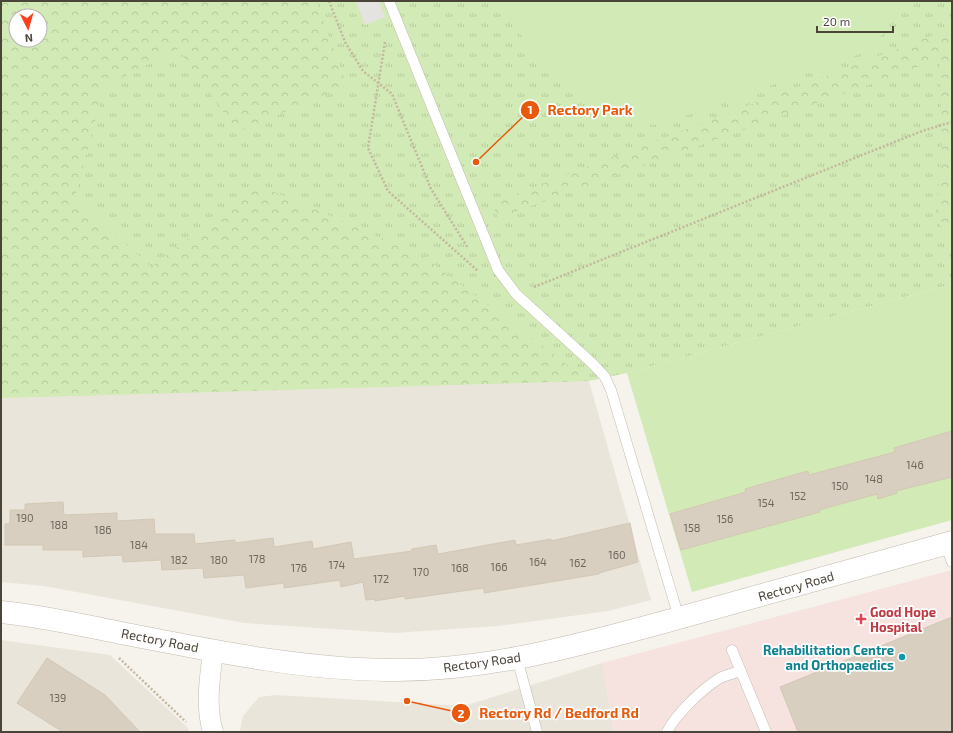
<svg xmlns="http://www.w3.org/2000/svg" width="953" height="733" font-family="'Exo 2',sans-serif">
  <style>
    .residential { fill: #eae5da }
    .medical { fill: #f6e3e0 }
    .grass { fill: url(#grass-tufts); fill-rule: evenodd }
    .forest { fill: url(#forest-crowns); fill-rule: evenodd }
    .garden { fill: #d2eab5 }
    .parking { fill: #e5e3e0 }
    .building { fill: #d8cfc1; stroke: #d3c7b4 }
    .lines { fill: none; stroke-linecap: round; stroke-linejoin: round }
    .service-casing { stroke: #c2bbae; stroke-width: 11 }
    .minor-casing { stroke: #c2bbae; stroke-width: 21 }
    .tertiary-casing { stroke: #c2bbae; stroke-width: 23 }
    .path { stroke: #c4b79f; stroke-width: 2.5; stroke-dasharray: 2 2; stroke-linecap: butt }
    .service { stroke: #fff; stroke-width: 10 }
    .minor { stroke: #fff; stroke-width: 20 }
    .tertiary { stroke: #fff; stroke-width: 22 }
    .health-dot { fill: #e0444e; stroke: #fff; stroke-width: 1.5 }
    .culture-dot { fill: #0f9aa8; stroke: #fff; stroke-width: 1.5 }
    .labels { text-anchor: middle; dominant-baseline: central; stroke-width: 3.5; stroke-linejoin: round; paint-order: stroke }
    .number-label { font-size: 11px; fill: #6e675b }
    .street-label { font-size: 13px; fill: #4b4439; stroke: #fff }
    .health-label { font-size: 13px; font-weight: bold; fill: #be3a42; stroke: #fff; text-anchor: start }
    .culture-label { font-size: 13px; font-weight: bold; fill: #0d838f; stroke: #fff; text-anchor: end }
    .leader { fill: none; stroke: #e8590c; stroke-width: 1.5 }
    .callout-dot { fill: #e8590c; stroke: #fff; stroke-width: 1.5 }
    .mark-label { font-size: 12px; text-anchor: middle; font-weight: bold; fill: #fff }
    .callout-label { font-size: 14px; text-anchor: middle; font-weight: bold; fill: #e8590c; stroke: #fff; stroke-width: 3.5; stroke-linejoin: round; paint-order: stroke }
  </style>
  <defs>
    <pattern id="grass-tufts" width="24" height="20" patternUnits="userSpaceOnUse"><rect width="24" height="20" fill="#d2eab5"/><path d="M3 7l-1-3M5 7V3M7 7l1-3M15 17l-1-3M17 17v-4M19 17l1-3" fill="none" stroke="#b6ca9c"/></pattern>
    <pattern id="forest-crowns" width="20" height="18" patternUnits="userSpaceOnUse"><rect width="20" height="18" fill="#d2eab5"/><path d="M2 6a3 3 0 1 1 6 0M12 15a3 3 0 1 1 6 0" fill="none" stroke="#b6ca9c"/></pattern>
  </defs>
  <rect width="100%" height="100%" fill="#f6f3ec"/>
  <g class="residential">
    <polygon points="589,381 651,600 608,611 498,626 394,633 244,623 44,586 1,582 1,398"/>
    <polygon points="1,640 110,655 188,728 189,732 1,732"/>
    <polygon points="602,663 614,732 241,732 240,730 243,716 259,697 276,695 464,706"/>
  </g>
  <polygon class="medical" points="952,570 952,732 614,732 602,663"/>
  <path class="grass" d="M1,1h951v283l-325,89 -38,8 -588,17zM16,16h24v24h-24z"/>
  <g class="forest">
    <path d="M1,1h315l31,84 -109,47 -60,-83 -74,38 -29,110 76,70 107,-82 165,71 166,125 -588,17zM16,16h24v24h-24z"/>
    <polygon points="952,28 952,240 935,219 942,151 940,59 498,218 492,203"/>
  </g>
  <g class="garden">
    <polygon points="497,1 900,1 895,17 871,50 662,124 646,125 633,124 603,113 542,64"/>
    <polygon points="952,284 952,520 692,592 627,373"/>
  </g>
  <polygon class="parking" points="356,1 379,1 385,17 365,25"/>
  <g class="building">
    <polygon points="952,431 952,477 896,491 897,493 878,499 877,494 819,510 820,512 681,550 670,514 746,492 745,489 776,480 808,471 809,475 895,452 894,448"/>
    <polygon points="63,502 64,515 117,513 117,521 154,519 155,534 194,534 195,544 235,540 235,543 273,538 274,547 312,541 313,549 351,542 354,559 412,551 412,549 436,545 438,554 515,540 516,545 551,539 551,541 630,523 638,562 599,573 599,574 484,593 484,588 405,599 405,596 375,601 375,599 366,600 363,582 341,587 340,580 284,588 284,583 246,588 244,575 204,578 203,568 162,570 161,560 123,562 122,555 83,557 83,550 43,550 43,545 5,545 5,524 10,524 10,510 25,510 25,504"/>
    <polygon points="952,617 952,732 798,732 780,687"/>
    <polygon points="47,658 105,695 140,732 63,732 17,703"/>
  </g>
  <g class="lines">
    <g class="service-casing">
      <g id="service">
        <polyline points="389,1 498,270 516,294 593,364 605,377 611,390 679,618"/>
        <polyline points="945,544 952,562"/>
        <polyline points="732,650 766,732"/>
        <polyline points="517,658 537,732"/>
        <path d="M667,732c9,-18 35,-43 53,-54 6,-3 14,-5 21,-7"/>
      </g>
    </g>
    <g class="minor-casing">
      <path id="minor" d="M213,732c-8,-27 -3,-54 0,-81"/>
    </g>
    <g class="tertiary-casing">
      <path id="tertiary" d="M1,612c41,4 80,13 120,21 88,17 176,36 266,37 99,2 197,-26 292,-52 91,-25 182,-51 273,-76"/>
    </g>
    <g class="path">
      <polyline points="329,1 345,42 363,71 392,94 431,189 468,248"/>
      <polyline points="385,42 368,148 388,191 478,271"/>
      <polyline points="534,287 922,131 952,122"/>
      <polyline points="119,658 186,722"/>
    </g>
    <use href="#service" class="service"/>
    <use href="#minor" class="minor"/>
    <use href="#tertiary" class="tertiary"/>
  </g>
  <path class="health-dot" d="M859 613h4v4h4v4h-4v4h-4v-4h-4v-4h4z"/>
  <circle class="culture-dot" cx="902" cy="657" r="4"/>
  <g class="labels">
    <g class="number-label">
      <text x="915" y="464">146</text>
      <text x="874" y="478">148</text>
      <text x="840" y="485">150</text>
      <text x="798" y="495">152</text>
      <text x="766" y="502">154</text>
      <text x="25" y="517">190</text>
      <text x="725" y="518">156</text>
      <text x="59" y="524">188</text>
      <text x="692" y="527">158</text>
      <text x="103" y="529">186</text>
      <text x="139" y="544">184</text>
      <text x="617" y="554">160</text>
      <text x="257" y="558">178</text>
      <text x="179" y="559">182</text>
      <text x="219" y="559">180</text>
      <text x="538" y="561">164</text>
      <text x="578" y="562">162</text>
      <text x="337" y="564">174</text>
      <text x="499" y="566">166</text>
      <text x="299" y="567">176</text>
      <text x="460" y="567">168</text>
      <text x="421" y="571">170</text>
      <text x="381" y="578">172</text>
      <text x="58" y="697">139</text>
    </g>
    <g class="street-label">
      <text transform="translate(796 586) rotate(-16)">Rectory Road</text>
      <text transform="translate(160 640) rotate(11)">Rectory Road</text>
      <text transform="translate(482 662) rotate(-8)">Rectory Road</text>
    </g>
    <g class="health-label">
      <text x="870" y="612">Good Hope<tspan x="870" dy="15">Hospital</tspan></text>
    </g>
    <g class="culture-label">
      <text x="894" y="650">Rehabilitation Centre<tspan x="894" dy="15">and Orthopaedics</tspan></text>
    </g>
  </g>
  <path class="leader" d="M476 162L530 110M407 701L461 713"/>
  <g class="callout-dot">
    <circle cx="476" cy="162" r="4"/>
    <circle cx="407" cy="701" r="4"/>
    <circle cx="530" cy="110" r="10"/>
    <circle cx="461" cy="713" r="10"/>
  </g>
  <g class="mark-label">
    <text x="530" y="114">1</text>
    <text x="461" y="718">2</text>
  </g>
  <g class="callout-label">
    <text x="590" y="115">Rectory Park</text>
    <text x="559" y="718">Rectory Rd / Bedford Rd</text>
  </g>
  <rect width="953" height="733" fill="none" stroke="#4b4439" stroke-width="4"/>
  <g transform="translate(28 28) rotate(175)"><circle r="19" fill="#ffffff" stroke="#b7b4b0"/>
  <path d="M0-3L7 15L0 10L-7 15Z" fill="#fc3f1d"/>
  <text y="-6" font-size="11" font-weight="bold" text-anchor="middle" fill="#4b4439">N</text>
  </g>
  <path d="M817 26v6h76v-6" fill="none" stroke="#4b4439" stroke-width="2"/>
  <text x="823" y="26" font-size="12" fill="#4b4439" stroke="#ffffff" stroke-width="3" paint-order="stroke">20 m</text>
</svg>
